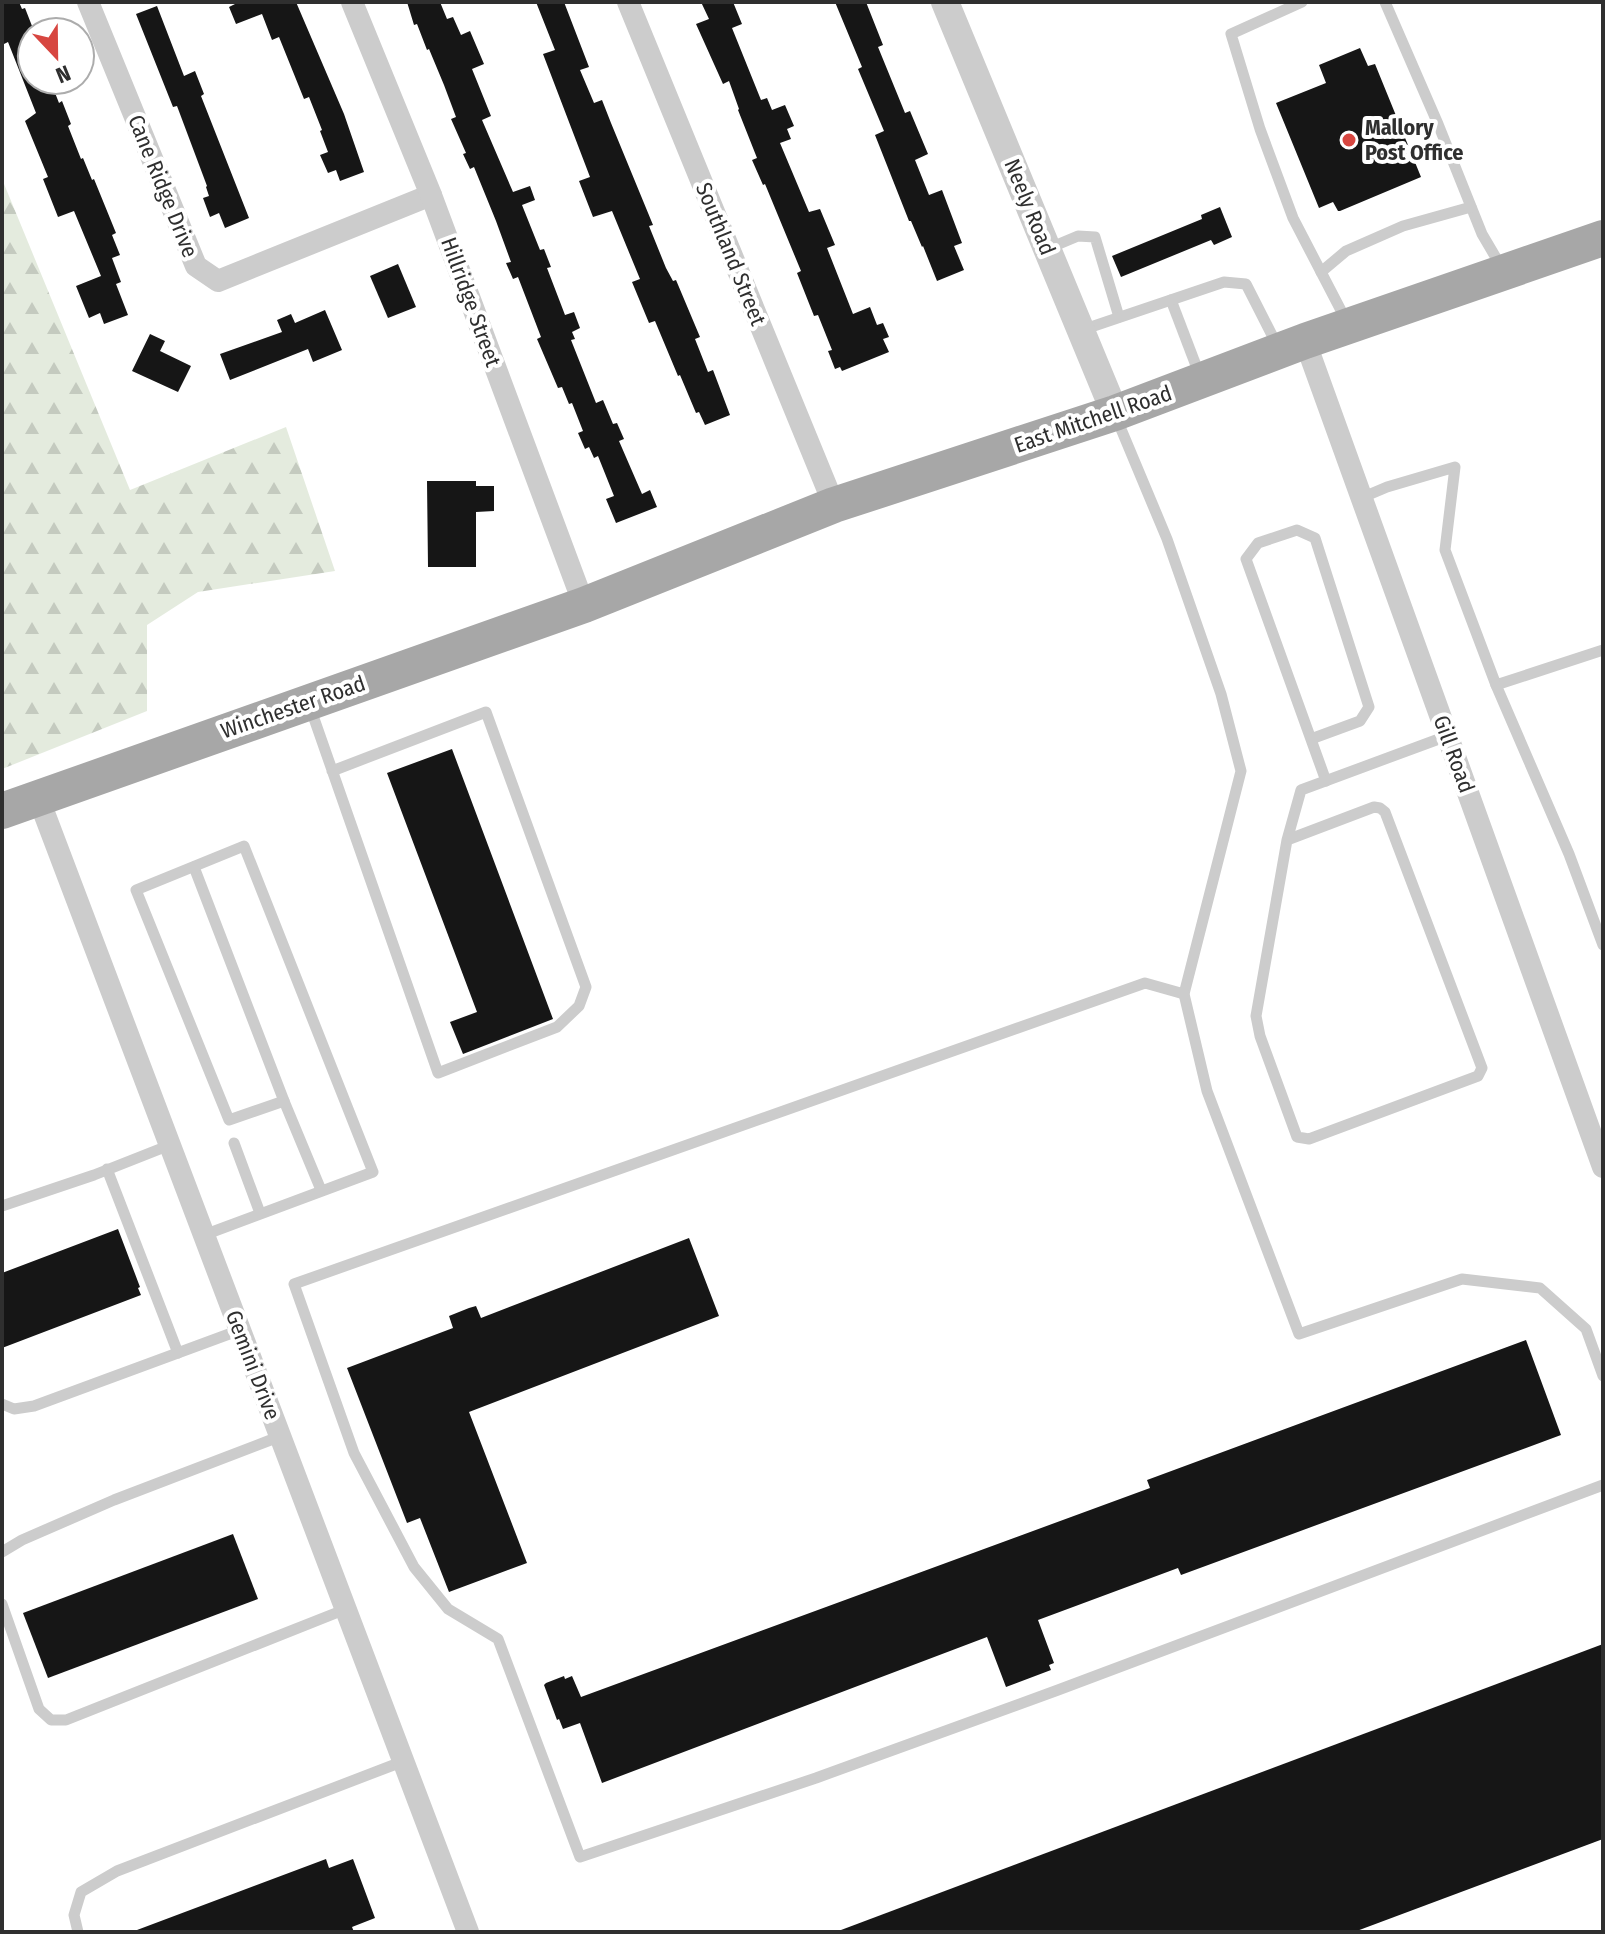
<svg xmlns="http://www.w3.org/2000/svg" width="1605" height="1934" font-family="'Fira Sans Condensed',sans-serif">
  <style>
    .forest { fill: url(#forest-firs) }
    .building { fill: #161616 }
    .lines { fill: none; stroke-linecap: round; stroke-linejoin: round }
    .service { stroke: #ccc; stroke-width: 11 }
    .minor { stroke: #ccc; stroke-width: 22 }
    .tertiary { stroke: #ccc; stroke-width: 28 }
    .primary { stroke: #a7a7a7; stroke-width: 36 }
    .poi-dot { fill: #d74640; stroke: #fff; stroke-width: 3 }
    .labels { text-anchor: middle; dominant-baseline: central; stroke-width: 8; stroke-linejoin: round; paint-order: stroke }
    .poi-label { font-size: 22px; font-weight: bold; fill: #2f2f2f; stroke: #fff; text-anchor: start }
    .street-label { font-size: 22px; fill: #2f2f2f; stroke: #fff }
  </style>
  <defs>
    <pattern id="forest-firs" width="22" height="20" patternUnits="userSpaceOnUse" patternTransform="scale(2)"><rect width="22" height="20" fill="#e4ebde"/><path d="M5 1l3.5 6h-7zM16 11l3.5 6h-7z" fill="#c4cabf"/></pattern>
  </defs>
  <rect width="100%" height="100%" fill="#fff"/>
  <polygon class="forest" points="2,179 130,490 286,427 335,571 198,592 147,625 147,711 2,769"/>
  <g class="building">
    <polygon points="2,2 19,2 22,9 25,8 32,26 32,80 50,80 59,103 62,101 71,124 68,126 81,159 83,158 92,180 94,179 116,233 112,235 120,255 112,258 121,282 116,284 128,315 104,324 100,313 89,318 76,286 101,276 74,211 58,217 43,179 48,177 25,121 36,113 8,42 2,45"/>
    <polygon points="239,2 296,2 344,114 364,172 340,181 336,170 328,173 320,155 328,152 320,131 322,130 309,97 304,99 279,37 272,40 262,14 236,24 229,7"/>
    <polygon points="407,2 440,2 447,19 453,17 461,35 470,31 484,64 472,69 491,116 482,120 513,192 530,186 535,200 522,205 540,250 544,249 551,267 547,268 565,315 574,312 580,328 572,332 575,339 571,340 596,403 603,400 613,424 617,423 624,439 619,441 642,494 650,490 657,507 616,523 606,499 614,496 598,456 594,458 589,447 585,449 578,433 583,431 572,403 569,404 562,387 558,388 537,339 541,337 518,277 513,279 506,263 511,262 496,221 474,167 470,169 463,154 466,153 451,119 456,117 444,85 429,49 427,50 417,24 414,25"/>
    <polygon points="536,2 564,2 589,67 580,70 594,103 602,100 611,123 653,225 649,226 666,268 673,281 676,280 700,337 695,339 708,372 713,370 730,415 705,425 699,412 696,413 680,375 678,376 655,321 649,323 632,282 640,279 612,211 593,217 579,181 590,177 543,54 555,50"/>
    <polygon points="701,2 733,2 742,24 732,28 761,100 767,98 772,110 785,105 794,126 787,129 791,139 780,143 809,212 820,209 835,245 827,248 853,314 870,307 877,325 883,323 889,337 883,339 889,352 842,371 840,367 835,369 828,351 832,350 818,315 814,316 797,273 801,271 765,184 763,185 752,160 757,158 738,110 739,109 729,81 723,84 696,24 709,19"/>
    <polygon points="835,2 866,2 883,45 878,47 905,113 910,111 928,154 915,160 929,195 942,190 962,243 954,246 964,270 937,281 923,246 922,247 911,221 909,221 875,135 884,131 858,69 862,67"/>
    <polygon points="157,6 184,76 195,71 204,94 201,96 249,218 225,228 219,213 210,217 203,198 209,196 206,187 207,186 177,106 173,107 136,14"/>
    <polygon points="1360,48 1368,66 1375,64 1421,177 1340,211 1338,211 1333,202 1319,208 1276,103 1326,83 1319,65"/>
    <polygon points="1220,207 1232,237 1214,245 1211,240 1121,277 1112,256 1202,219 1201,215"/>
    <polygon points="398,264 416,307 388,318 370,276"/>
    <polygon points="325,310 342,350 313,362 308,349 230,380 220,354 282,332 277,320 291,314 295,323"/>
    <polygon points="150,334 165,341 160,351 191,366 178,392 132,371"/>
    <polygon points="427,481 476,481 476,486 494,486 494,511 476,512 476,567 428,567"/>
    <polygon points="452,749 553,1019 463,1054 450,1022 477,1012 387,773"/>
    <polygon points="118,1229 140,1287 138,1288 141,1295 2,1348 2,1273"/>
    <polygon points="689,1238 719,1316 469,1412 527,1563 449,1592 420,1518 407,1523 347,1368 453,1328 449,1316 469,1308 476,1306 481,1318"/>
    <polygon points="1526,1340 1561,1435 1181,1575 1178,1568 1038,1620 1054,1663 1049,1665 1051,1670 1006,1687 987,1637 602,1783 580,1723 563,1729 559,1719 557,1720 544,1685 546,1683 564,1676 565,1679 572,1676 581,1697 1150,1488 1147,1480"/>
    <polygon points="233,1534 258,1599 48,1678 23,1613"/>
    <polygon points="1603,1644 1603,1839 1354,1932 842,1932 841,1930"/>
    <polygon points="326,1859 329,1868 353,1859 375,1918 352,1927 354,1932 137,1932 137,1930"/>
  </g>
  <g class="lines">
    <g class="service">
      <polyline points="1302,2 1231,34 1260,129 1293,218 1347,322"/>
      <polyline points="1385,2 1438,124 1482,234 1502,268"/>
      <polyline points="1047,249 1078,236 1095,237 1119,317"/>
      <polyline points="1321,272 1346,251 1403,226 1471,207"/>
      <polyline points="1171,300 1200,376"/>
      <polyline points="1082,330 1224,282 1246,284 1278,347"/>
      <polyline points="1116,417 1167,539 1221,694 1241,771 1184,994 1207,1091 1299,1334 1462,1279 1540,1288 1586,1329 1603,1376"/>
      <polyline points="1361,498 1387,487 1455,467 1445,550 1496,685 1603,650"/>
      <polyline points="1496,685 1569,854 1603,945"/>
      <polyline points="310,707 438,1073 557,1027 579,1006 586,987 486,712 332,771"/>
      <polyline points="1311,739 1360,721 1369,707 1315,538 1297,530 1258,543 1246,559 1326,781"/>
      <polyline points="1287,840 1374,807 1380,808 1385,812 1482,1068 1478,1076 1309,1139 1297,1137 1260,1036 1256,1016 1287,840 1301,790 1447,736"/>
      <polyline points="194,867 284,1101"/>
      <polyline points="1184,994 1145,983 294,1284 354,1453 414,1567 448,1609 498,1639 580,1857 816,1778 1058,1690 1603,1485"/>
      <polyline points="234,1143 260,1213"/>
      <polyline points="107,1169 178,1353"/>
      <polyline points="2,1206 94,1175 170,1145"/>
      <polyline points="204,1235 373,1172 244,846 136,890 229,1120 284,1101 321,1190"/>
      <polyline points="2,1404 14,1409 34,1406 240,1330"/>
      <polyline points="2,1552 22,1540 114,1500 281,1436"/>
      <polyline points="2,1604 39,1709 51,1720 66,1720 346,1609"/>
      <polyline points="78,1932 74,1915 81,1892 117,1871 404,1761"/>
    </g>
    <g class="minor">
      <polyline points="88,2 196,266 218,281 431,195"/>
      <polyline points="352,2 431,195 584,605"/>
      <polyline points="628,2 834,505"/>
      <polyline points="1305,341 1603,1167"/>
      <polyline points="38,797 468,1932"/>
    </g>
    <polyline class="tertiary" points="945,2 1115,413"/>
    <polyline class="primary" points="2,811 584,605 834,505 1115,413 1305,341 1603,238"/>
  </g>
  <circle class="poi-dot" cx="1349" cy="140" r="8"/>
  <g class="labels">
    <g class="poi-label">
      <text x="1365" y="127">Mallory<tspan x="1365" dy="25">Post Office</tspan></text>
    </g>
    <g class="street-label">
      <text transform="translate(163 186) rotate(68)">Cane Ridge Drive</text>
      <text transform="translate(1030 207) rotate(68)">Neely Road</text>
      <text transform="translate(731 254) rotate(68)">Southland Street</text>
      <text transform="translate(471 302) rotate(70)">Hillridge Street</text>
      <text transform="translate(1093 419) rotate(-19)">East Mitchell Road</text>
      <text transform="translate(293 707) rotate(-19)">Winchester Road</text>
      <text transform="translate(1454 754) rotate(70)">Gill Road</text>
      <text transform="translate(253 1365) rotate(69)">Gemini Drive</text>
    </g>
  </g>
  <rect width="1605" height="1934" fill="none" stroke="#2f2f2f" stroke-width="8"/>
  <g transform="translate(56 56) rotate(158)"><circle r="38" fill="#ffffff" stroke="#acacac" stroke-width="2"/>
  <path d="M0-6L14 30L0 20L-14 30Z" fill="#d74640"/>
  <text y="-12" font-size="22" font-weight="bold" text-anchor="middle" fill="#2f2f2f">N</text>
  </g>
</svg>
